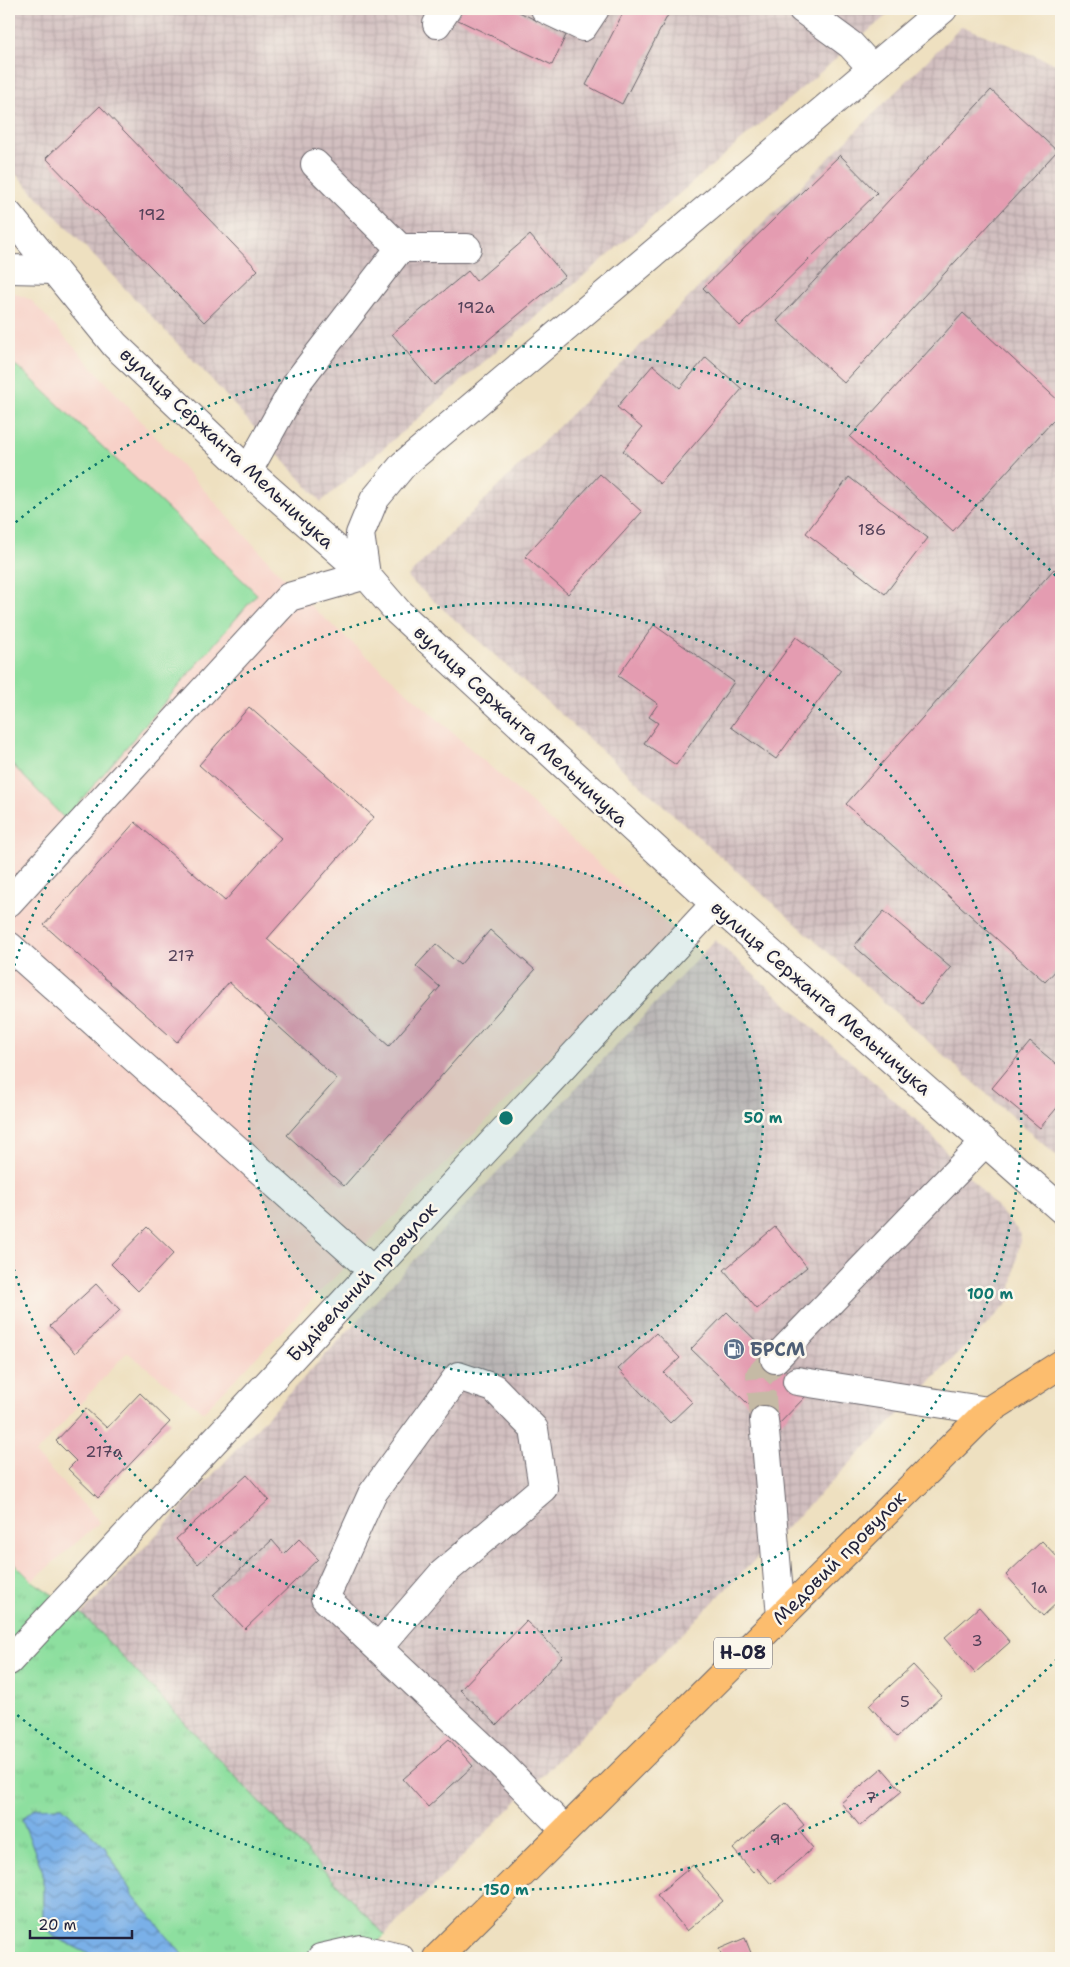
<svg xmlns="http://www.w3.org/2000/svg" width="1070" height="1967" font-family="'Shantell Sans',sans-serif">
  <style>
    .built { fill: #f7d1c8 }
    .industrial { fill: url(#industrial-grid) }
    .grass { fill: url(#grass-tufts); stroke: #58806d }
    .green { fill: #8ddf9f; stroke: #58806d }
    .water { fill: url(#water-waves); stroke: #4e6992 }
    .building { fill: #e49cb1 }
    .lines { fill: none; stroke-linecap: round; stroke-linejoin: round }
    .minor-tunnel { stroke: #c5baa5; stroke-width: 28; stroke-dasharray: 28 14; stroke-linecap: butt }
    .minor-casing { stroke: #69646a; stroke-width: 30 }
    .major-casing { stroke: #69646a; stroke-width: 30 }
    .minor { stroke: #fff; stroke-width: 28 }
    .major { stroke: #fcbd6e; stroke-width: 28 }
    .ring { fill: none; stroke: #0f766e; stroke-width: 2.5; stroke-dasharray: 2.5 5 }
    .labels { text-anchor: middle; dominant-baseline: central; stroke-width: 5; stroke-linejoin: round; paint-order: stroke }
    .number-label { font-size: 16px; fill: #524058 }
    .shield { fill: #fbf7ec; stroke: #636270; stroke-width: 1 }
    .shield-label { font-size: 18px; font-weight: bold; fill: #22223b }
    .street-label { font-size: 19px; fill: #22223b; stroke: #fbf7ec }
    .service-label { font-size: 19px; font-weight: bold; fill: #4e5e75; stroke: #fbf7ec; text-anchor: start }
    .centre { fill: #0f766e; stroke: #fbf7ec; stroke-width: 2.5 }
    .ring-label { font-size: 15px; text-anchor: middle; font-weight: bold; fill: #0f766e; stroke: #fbf7ec; stroke-width: 5; stroke-linejoin: round; paint-order: stroke }
  </style>
  <defs>
    <pattern id="industrial-grid" width="8" height="8" patternUnits="userSpaceOnUse" patternTransform="scale(1.25)"><rect width="8" height="8" fill="#d2bfc0"/><path d="M0 4h8M4 0v8" fill="none" stroke="#b4a4a6"/></pattern>
    <pattern id="grass-tufts" width="24" height="20" patternUnits="userSpaceOnUse" patternTransform="scale(1.25)"><rect width="24" height="20" fill="#8ddf9f"/><path d="M3 7l-1-3M5 7V3M7 7l1-3M15 17l-1-3M17 17v-4M19 17l1-3" fill="none" stroke="#79bf8a"/></pattern>
    <pattern id="water-waves" width="16" height="10" patternUnits="userSpaceOnUse" patternTransform="scale(1.25)"><rect width="16" height="10" fill="#7ab0e8"/><path d="M0 5q4-4 8 0t8 0" fill="none" stroke="#648fbd"/></pattern>
  </defs>
  <rect width="100%" height="100%" fill="#fbf7ec"/>
  <filter id="ink" filterUnits="userSpaceOnUse"><feTurbulence type="fractalNoise" baseFrequency=".02" numOctaves="2"/><feDisplacementMap in="SourceGraphic" scale="10" xChannelSelector="R" yChannelSelector="G"/><feConvolveMatrix kernelMatrix="1 2 1 2 8 2 1 2 1" color-interpolation-filters="sRGB"/></filter>
  <filter id="wash" filterUnits="userSpaceOnUse"><feTurbulence type="fractalNoise" baseFrequency=".0096" numOctaves="4" result="noise"/><feDisplacementMap in="SourceGraphic" scale="20" xChannelSelector="R" yChannelSelector="G"/><feGaussianBlur stdDeviation="1.12" result="paint"/><feColorMatrix in="noise" values="0 0 0 0 0 0 0 0 0 0 0 0 0 0 0 0 0 1.4 0 .05"/><feComposite in="paint" operator="in"/></filter>
  <g filter="url(#wash)">
    <rect width="100%" height="100%" fill="#eee0c0"/>
    <polygon class="built" points="9,291 31,300 302,598 673,930 203,1412 127,1352 35,1454 100,1522 32,1581 9,1558"/>
    <g class="industrial">
      <polygon points="9,9 894,9 321,502 212,380 9,167"/>
      <polygon points="962,26 1061,66 1061,1160 407,577"/>
      <polygon points="715,940 925,1128 1021,1234 1010,1301 385,1935 82,1614"/>
    </g>
    <polygon class="grass" points="9,1558 32,1581 82,1614 385,1935 362,1958 185,1958 133,1895 104,1846 62,1807 35,1808 22,1819 43,1872 43,1925 53,1936 97,1958 9,1958"/>
    <polygon class="green" points="9,362 21,369 257,594 65,819 9,761"/>
    <polygon class="water" points="62,1807 104,1846 133,1895 185,1958 97,1958 53,1936 43,1925 43,1872 22,1819 35,1808"/>
    <g id="blocks">
      <g class="building">
        <polygon points="461,9 513,9 566,35 552,65 456,19"/>
        <polygon points="625,9 671,9 622,104 586,85"/>
        <polygon points="991,90 1057,151 844,383 777,321"/>
        <polygon points="100,106 258,270 204,322 46,158"/>
        <polygon points="840,155 877,193 740,326 703,288"/>
        <polygon points="530,235 565,276 434,385 392,334 468,271 476,281"/>
        <polygon points="963,313 1061,403 1061,412 953,531 850,437"/>
        <polygon points="706,357 742,389 660,484 623,451 642,428 617,407 653,365 680,388"/>
        <polygon points="600,474 642,512 568,594 525,556"/>
        <polygon points="849,477 928,538 885,594 806,533"/>
        <polygon points="1054,569 1061,576 1061,965 1045,982 846,804"/>
        <polygon points="654,625 734,682 676,765 644,743 658,723 649,717 658,704 618,676"/>
        <polygon points="796,637 841,670 776,759 731,727"/>
        <polygon points="249,707 374,817 267,939 389,1046 440,987 416,966 436,944 460,965 490,930 535,970 344,1186 287,1135 337,1079 229,982 177,1042 44,925 135,822 225,901 281,838 199,765"/>
        <polygon points="884,911 951,968 921,1004 854,946"/>
        <polygon points="1030,1042 1061,1068 1061,1103 1040,1128 992,1088"/>
        <polygon points="147,1227 174,1253 138,1291 111,1264"/>
        <polygon points="775,1227 807,1267 757,1309 724,1270"/>
        <polygon points="96,1284 120,1310 75,1353 50,1326"/>
        <polygon points="727,1312 809,1393 774,1429 691,1349"/>
        <polygon points="656,1333 680,1358 664,1373 692,1402 670,1423 618,1369"/>
        <polygon points="140,1393 170,1422 98,1498 68,1469 76,1461 56,1441 86,1409 107,1428"/>
        <polygon points="247,1475 269,1500 198,1564 176,1539"/>
        <polygon points="299,1539 318,1559 245,1629 213,1595 272,1540 284,1554"/>
        <polygon points="1042,1541 1061,1561 1061,1599 1043,1616 1006,1575"/>
        <polygon points="979,1607 1010,1642 975,1673 944,1638"/>
        <polygon points="526,1621 563,1656 497,1725 460,1690"/>
        <polygon points="913,1665 942,1696 897,1737 869,1705"/>
        <polygon points="449,1739 473,1766 428,1807 403,1779"/>
        <polygon points="882,1768 902,1791 860,1826 841,1803"/>
        <polygon points="786,1803 804,1825 798,1830 813,1848 771,1884 757,1868 753,1872 733,1849"/>
        <polygon points="693,1865 723,1901 687,1931 657,1895"/>
        <polygon points="745,1938 753,1958 723,1958 719,1949"/>
      </g>
    </g>
  </g>
  <g filter="url(#ink)">
    <use href="#blocks" fill-opacity="0" stroke="#69646a" stroke-width="1"/>
    <g class="lines">
      <polyline class="minor-tunnel" points="764,1420 760,1375 775,1359"/>
      <g class="minor-casing">
        <g id="minor">
          <polyline points="545,9 583,27 595,9"/>
          <polyline points="802,9 851,45 872,68"/>
          <polyline points="437,24 447,9"/>
          <polyline points="315,164 400,248"/>
          <polyline points="9,215 115,345 248,471 366,575 398,612 715,904 1061,1209"/>
          <polyline points="9,269 54,270"/>
          <polyline points="248,471 298,381 400,248 467,248"/>
          <polyline points="366,575 360,534 374,500 403,465 943,9"/>
          <polyline points="9,902 289,597 366,575"/>
          <polyline points="9,946 373,1271"/>
          <polyline points="775,1359 985,1142"/>
          <polyline points="797,1381 988,1411"/>
          <polyline points="764,1420 781,1616"/>
          <polyline points="378,1648 442,1574 543,1488 534,1429 494,1388 458,1376 372,1494 325,1598 501,1764 565,1830"/>
          <polyline points="9,1661 715,904"/>
          <polyline points="321,1958 361,1949 400,1958"/>
        </g>
      </g>
      <g class="major-casing">
        <polyline id="major" points="437,1958 988,1411 1061,1364"/>
      </g>
      <use href="#minor" class="minor"/>
      <use href="#major" class="major"/>
    </g>
  </g>
  <circle cx="506" cy="1118" r="257" fill="#0f766e" fill-opacity=".12"/>
  <g class="ring">
    <circle cx="506" cy="1118" r="257"/>
    <path d="M10 980A515 515 0 1 1 10 1256"/>
    <path d="M1057 1659A772 772 0 0 1 10 1709M10 527A772 772 0 0 1 1057 577"/>
  </g>
  <defs>
    <g id="fuel-disc" transform="scale(1.125)"><circle r="9.5" fill="#5c6f8a" stroke="#fbf7ec"/><path d="M-5.5-6h7V0h2V4h1.3V-2.5L3-4.5l.8-.8L6-3V5H2.5V1h-1V6h-7ZM-4.2-4.7v3.2H.2V-4.7Z" fill="#fff"/></g>
  </defs>
  <g fill-rule="evenodd">
    <use href="#fuel-disc" x="734" y="1349"/>
  </g>
  <g class="labels">
    <g class="number-label">
      <text x="152" y="214">192</text>
      <text x="476" y="307">192а</text>
      <text x="872" y="529">186</text>
      <text x="181" y="955">217</text>
      <text x="104" y="1451">217а</text>
      <text x="1039" y="1587">1а</text>
      <text x="977" y="1640">3</text>
      <text x="905" y="1701">5</text>
      <text x="871" y="1797">7</text>
      <text x="775" y="1839">9</text>
    </g>
    <rect class="shield" x="714" y="1637.5" width="58" height="31" rx="4"/>
    <g class="shield-label">
      <text x="743" y="1653">Н-08</text>
    </g>
    <g class="street-label">
      <text transform="translate(227 448) rotate(43)">вулиця Сержанта Мельничука</text>
      <text transform="translate(521 726) rotate(43)">вулиця Сержанта Мельничука</text>
      <text transform="translate(821 998) rotate(41)">вулиця Сержанта Мельничука</text>
      <text transform="translate(362 1282) rotate(-47)">Будівельний провулок</text>
      <text transform="translate(839 1558) rotate(-45)">Медовий провулок</text>
    </g>
    <g class="service-label">
      <text x="750" y="1349">БРСМ</text>
    </g>
  </g>
  <circle cx="506" cy="1118" r="8" class="centre"/>
  <g class="ring-label">
    <text x="763" y="1123">50 m</text>
    <text x="990" y="1299">100 m</text>
    <text x="506" y="1895">150 m</text>
  </g>
  <rect width="1070" height="1967" fill="none" stroke="#fbf7ec" stroke-width="30"/>
  <path d="M30 1930v8h102v-8" fill="none" stroke="#22223b" stroke-width="2.5"/>
  <text x="38" y="1930" font-size="15" fill="#22223b" stroke="#fbf7ec" stroke-width="4" paint-order="stroke">20 m</text>
</svg>
